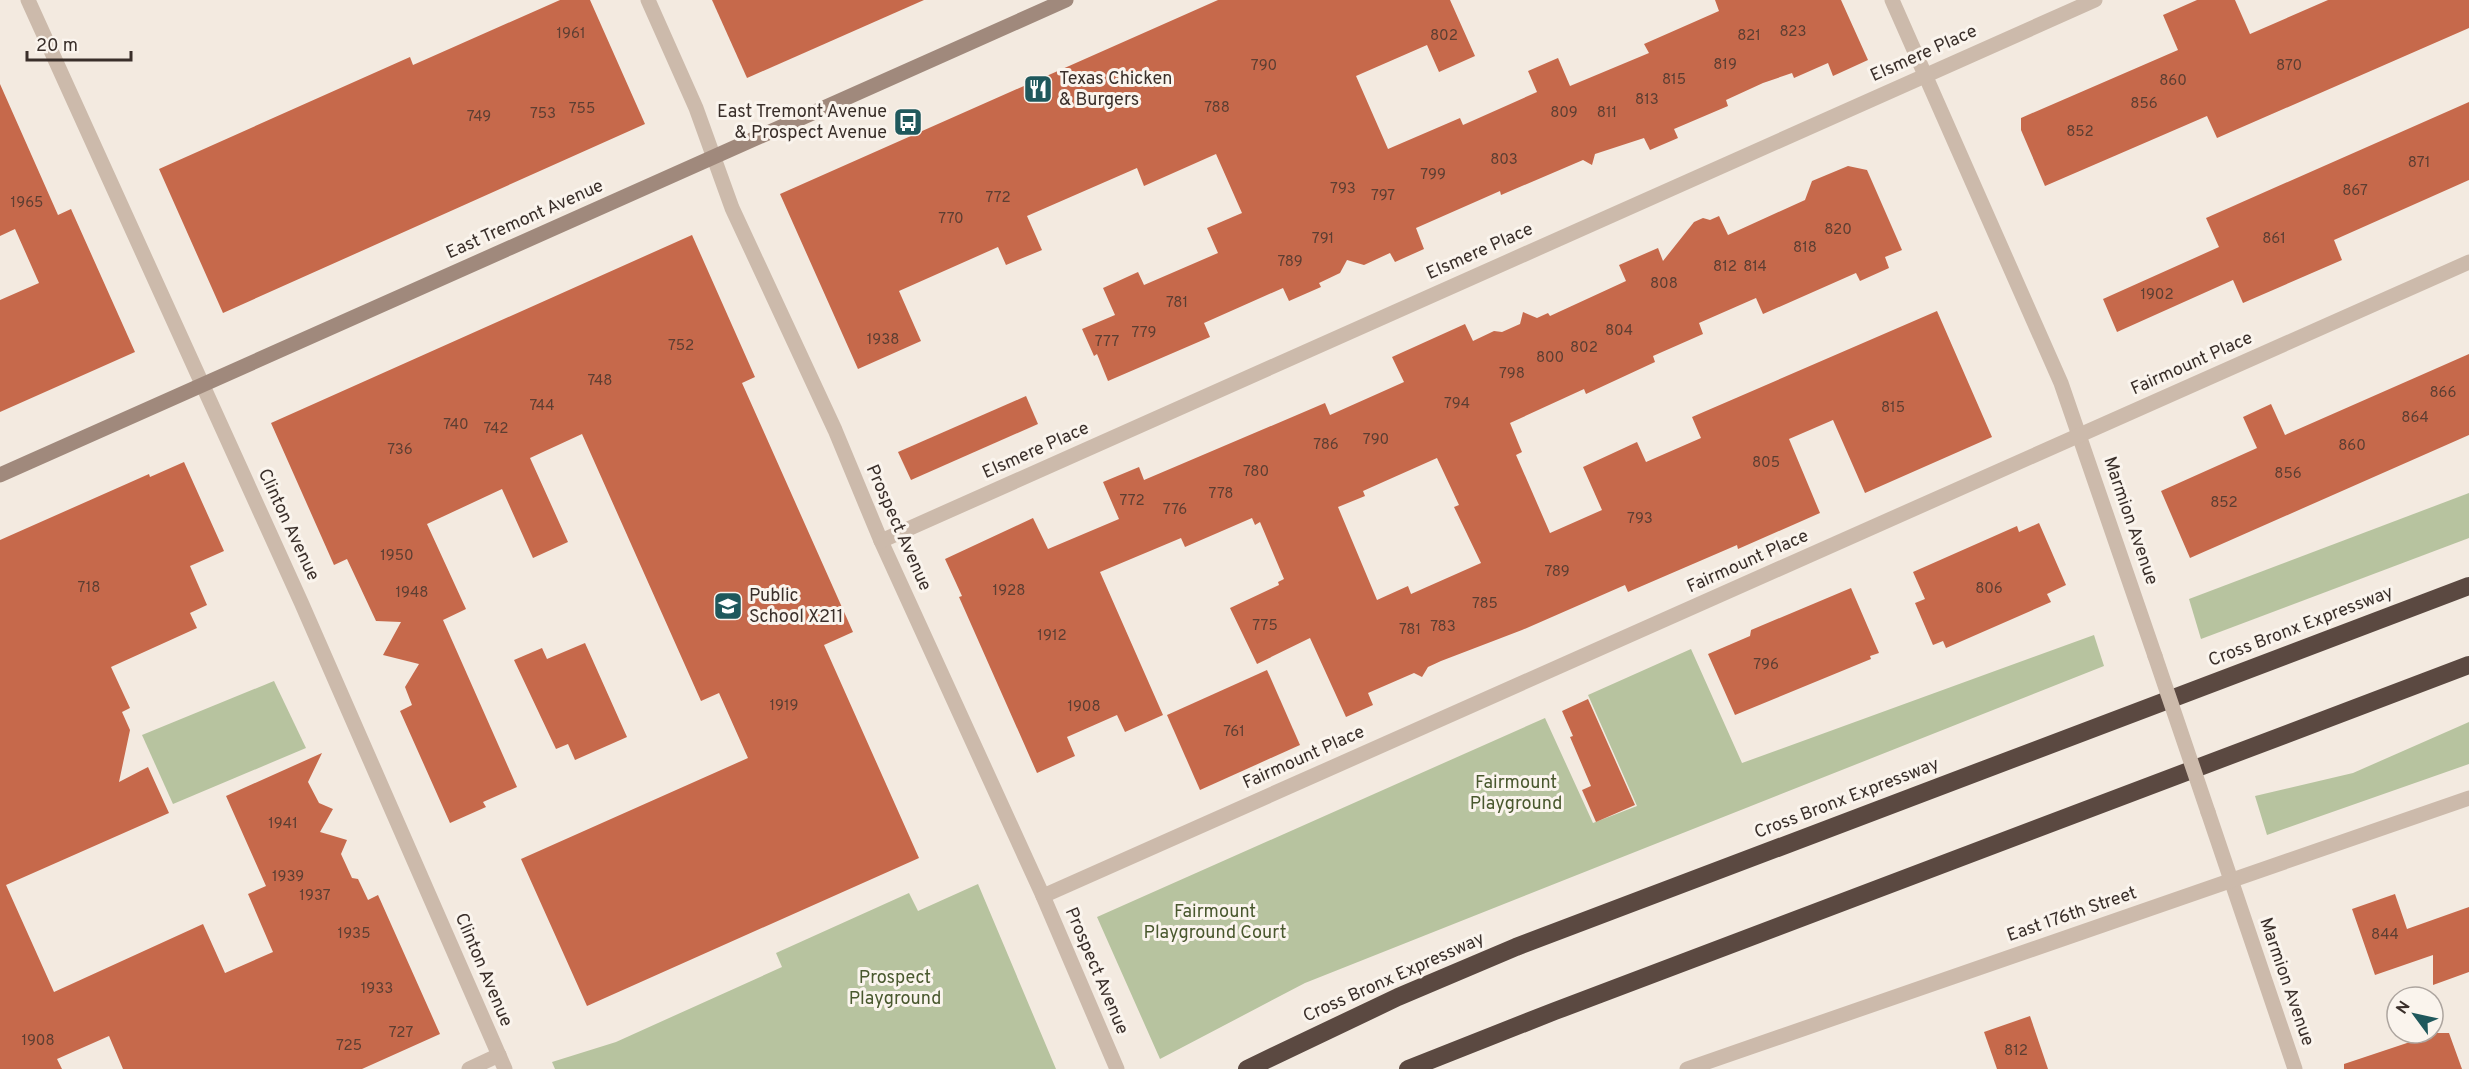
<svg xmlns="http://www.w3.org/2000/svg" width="2469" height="1069" font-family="Overpass,sans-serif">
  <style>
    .green { fill: #b7c39f }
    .building { fill: #c6694b; fill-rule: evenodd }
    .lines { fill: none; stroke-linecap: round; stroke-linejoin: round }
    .minor { stroke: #ccbaab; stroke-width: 15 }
    .secondary { stroke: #a0897c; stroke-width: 15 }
    .motorway { stroke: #5b4941; stroke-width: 18 }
    .minor-bridge { stroke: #ccbaab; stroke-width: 15 }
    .labels { text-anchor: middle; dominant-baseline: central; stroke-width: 6; stroke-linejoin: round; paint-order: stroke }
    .number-label { font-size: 15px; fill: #5d3e32 }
    .street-label { font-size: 18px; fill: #3a2f2a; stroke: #faf4ed }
    .poi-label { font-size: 18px; fill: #3a2f2a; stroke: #faf4ed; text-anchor: start }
    .park-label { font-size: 18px; fill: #49582e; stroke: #faf4ed }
  </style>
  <rect width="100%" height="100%" fill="#f3eae0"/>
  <g class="green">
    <polygon points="2469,493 2469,538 2201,639 2189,599"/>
    <polygon points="2094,635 2104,666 1305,983 1160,1059 1097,917 1545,718 1593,823 1637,806 1588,695 1691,649 1742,763"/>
    <polygon points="274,681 306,748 173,804 142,735"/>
    <polygon points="2469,722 2469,764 2267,835 2255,796 2353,773"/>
    <polygon points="978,884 1056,1069 555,1069 552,1062 616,1042 782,967 776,953 909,893 918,911"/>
  </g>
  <g class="building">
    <polygon points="560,0 590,0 645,124 223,313 159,169 410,57 413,65"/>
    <polygon points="712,0 924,0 747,78"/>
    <polygon points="1218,0 1450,0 1475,56 1439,72 1427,45 1356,76 1388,149 1460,118 1463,125 1537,92 1528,71 1558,58 1570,86 1649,53 1644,44 1719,11 1715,0 1841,0 1868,60 1833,76 1828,63 1794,78 1792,73 1763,83 1726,100 1728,106 1674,129 1678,138 1650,150 1644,138 1595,154 1592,165 1583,160 1501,195 1500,191 1416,228 1424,249 1395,262 1390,253 1364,265 1347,260 1340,273 1319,283 1321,287 1289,301 1283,288 1204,323 1210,337 1108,381 1097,354 1094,356 1082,329 1115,315 1103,288 1138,272 1144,285 1218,253 1207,228 1242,213 1216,154 1144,186 1137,168 1027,216 1042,250 1006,265 998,247 899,291 921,341 858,369 780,194"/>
    <polygon points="2197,0 2235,0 2250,34 2328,0 2469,0 2469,28 2217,138 2207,116 2045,186 2021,130 2021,118 2178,50 2163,15"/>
    <polygon points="0,84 58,215 71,209 135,352 0,412 0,300 39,283 15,229 0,236"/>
    <polygon points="2469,102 2469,180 2334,240 2342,260 2243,303 2233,280 2117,332 2103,299 2219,247 2206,218"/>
    <path d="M1848,166l19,4 35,80 -17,7 4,11 -29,13 -4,-8 -93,41 -7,-16 -57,25 4,11 -50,22 2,6 -69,32 -2,-5 -74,34 12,29 -6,3 34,78 52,-23 -19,-43 54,-25 9,20 55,-24 -9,-21 245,-106 55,126 -127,56 -32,-73 -44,19 31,74 -82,36 -1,-4 -109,47 -3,-7 -103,45 -81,31 -13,6 -6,10 -8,-4 -46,20 5,12 -27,12 -36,-79 -53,26 -27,-56 49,-23 -1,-3 6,-3 -24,-57 -5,3 -3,-7 -67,29 -4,-9 -81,34 63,143 -38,17 -8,-17 -50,22 8,19 -38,17 -78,-176 3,-1 -17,-37 88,-41 15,31 71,-30 -16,-37 36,-15 5,13 181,-77 5,12 74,-33 -12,-25 73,-33 8,17 21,-10 8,1 18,-8 3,-12 14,6 11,-5 2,3 76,-35 -7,-16 39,-17 5,13 31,-39 9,-4 7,2 9,-4 9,19 77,-35 7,-19zM1437,458l22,47 -5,2 27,56 -70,31 -3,-8 -31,14 -39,-93 27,-11 -2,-5z"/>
    <polygon points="692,235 755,377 742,383 853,632 824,645 919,858 587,1006 521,859 748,758 719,693 701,701 582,434 530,458 568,542 533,558 502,489 427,524 466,609 443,620 517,787 483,802 486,807 450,823 400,711 412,705 405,687 419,664 383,655 401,622 376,621 347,559 334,565 271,423"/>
    <polygon points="2469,354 2469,435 2190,558 2161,491 2257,448 2243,417 2271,404 2285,435"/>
    <polygon points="1026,396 1038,424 911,480 898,452"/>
    <polygon points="184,462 224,551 190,566 207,605 190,613 197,628 111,667 130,708 122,712 130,730 119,782 148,767 169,813 6,885 54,992 203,924 225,973 273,952 248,894 266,886 226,796 322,753 308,782 319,803 333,809 320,832 347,840 341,854 352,878 358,879 368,900 378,895 440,1034 362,1069 123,1069 109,1036 57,1059 62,1069 0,1069 0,540 149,474 150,477"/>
    <polygon points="2039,523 2066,585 2047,594 2051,602 1946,648 1943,641 1933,645 1915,603 1925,599 1913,572 2017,526 2019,532"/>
    <polygon points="1851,588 1879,653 1870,656 1871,659 1735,715 1708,654 1750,636 1751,630"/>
    <polygon points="585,643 627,737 575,760 568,744 556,749 514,660 542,648 547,659"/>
    <polygon points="1267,670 1300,745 1200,790 1167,715"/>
    <polygon points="1588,699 1635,805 1596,822 1582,790 1591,786 1570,737 1573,736 1562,711"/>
    <polygon points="2395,894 2407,929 2469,907 2469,972 2433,985 2433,955 2375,975 2352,909"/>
    <polygon points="2030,1016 2048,1069 1997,1069 1984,1032"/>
    <polygon points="2417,1033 2449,1033 2462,1069 2344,1069 2344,1064 2419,1039"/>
  </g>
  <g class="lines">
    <g class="minor">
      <polyline points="28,0 301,602 505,1069"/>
      <polyline points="648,0 696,108 732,208 835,430 881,541 1043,896 1117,1069"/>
      <polyline points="1892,0 2061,383 2155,656"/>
      <polyline points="881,541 2095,0"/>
      <polyline points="2208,812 2295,1069"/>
      <polyline points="1043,896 2469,262"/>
      <polyline points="469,1069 499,1055"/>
      <polyline points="1687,1069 2469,798"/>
    </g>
    <polyline class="secondary" points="0,475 1066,0"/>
    <g class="motorway">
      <polyline points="1247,1069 1398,997 1516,947 2469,586"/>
      <polyline points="1408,1069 1555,1011 2469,665"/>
    </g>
    <polyline class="minor-bridge" points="2155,656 2208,812"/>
  </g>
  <defs>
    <g id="restaurant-square" transform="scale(1.5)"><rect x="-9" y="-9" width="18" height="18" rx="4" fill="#1f585c" stroke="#faf4ed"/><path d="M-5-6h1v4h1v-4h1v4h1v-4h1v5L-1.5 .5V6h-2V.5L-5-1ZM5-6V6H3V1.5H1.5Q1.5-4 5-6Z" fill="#fff"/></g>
    <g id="bus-square" transform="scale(1.5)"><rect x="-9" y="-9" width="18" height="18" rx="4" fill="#1f585c" stroke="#faf4ed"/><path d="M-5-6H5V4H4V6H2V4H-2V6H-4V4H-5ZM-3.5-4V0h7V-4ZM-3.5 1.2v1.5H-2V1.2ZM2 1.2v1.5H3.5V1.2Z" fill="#fff"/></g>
    <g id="school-square" transform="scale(1.5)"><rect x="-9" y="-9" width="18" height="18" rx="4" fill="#1f585c" stroke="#faf4ed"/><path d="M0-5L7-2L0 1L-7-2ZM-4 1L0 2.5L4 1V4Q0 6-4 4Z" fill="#fff"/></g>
  </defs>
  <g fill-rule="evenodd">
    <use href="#restaurant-square" x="1038" y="89"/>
    <use href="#bus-square" x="908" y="122"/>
    <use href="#school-square" x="728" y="606"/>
  </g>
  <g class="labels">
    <g class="number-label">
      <text x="1793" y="32">823</text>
      <text x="571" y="34">1961</text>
      <text x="1444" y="36">802</text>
      <text x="1749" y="36">821</text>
      <text x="1725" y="65">819</text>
      <text x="1264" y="66">790</text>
      <text x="2289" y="66">870</text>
      <text x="1674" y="80">815</text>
      <text x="2173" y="81">860</text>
      <text x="1647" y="100">813</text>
      <text x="2144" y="104">856</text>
      <text x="1217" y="108">788</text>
      <text x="582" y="109">755</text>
      <text x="1564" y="113">809</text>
      <text x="1607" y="113">811</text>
      <text x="543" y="114">753</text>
      <text x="479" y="117">749</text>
      <text x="2080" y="132">852</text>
      <text x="1504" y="160">803</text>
      <text x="2419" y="163">871</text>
      <text x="1433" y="175">799</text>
      <text x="1343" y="189">793</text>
      <text x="2355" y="191">867</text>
      <text x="1383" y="196">797</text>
      <text x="998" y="198">772</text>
      <text x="27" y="203">1965</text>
      <text x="951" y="219">770</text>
      <text x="1838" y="230">820</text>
      <text x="1323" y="239">791</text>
      <text x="2274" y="239">861</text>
      <text x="1805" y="248">818</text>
      <text x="1290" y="262">789</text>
      <text x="1725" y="267">812</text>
      <text x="1755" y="267">814</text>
      <text x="1664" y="284">808</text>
      <text x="2157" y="295">1902</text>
      <text x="1177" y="303">781</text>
      <text x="1619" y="331">804</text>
      <text x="1144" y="333">779</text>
      <text x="883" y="340">1938</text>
      <text x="1107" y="342">777</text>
      <text x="681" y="346">752</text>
      <text x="1584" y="348">802</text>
      <text x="1550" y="358">800</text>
      <text x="1512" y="374">798</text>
      <text x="600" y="381">748</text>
      <text x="2443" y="393">866</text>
      <text x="1457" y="404">794</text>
      <text x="542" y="406">744</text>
      <text x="1893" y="408">815</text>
      <text x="2415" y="418">864</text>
      <text x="456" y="425">740</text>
      <text x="496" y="429">742</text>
      <text x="1376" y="440">790</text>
      <text x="1326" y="445">786</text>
      <text x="2352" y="446">860</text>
      <text x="400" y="450">736</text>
      <text x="1766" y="463">805</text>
      <text x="1256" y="472">780</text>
      <text x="2288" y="474">856</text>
      <text x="1221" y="494">778</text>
      <text x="1132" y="501">772</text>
      <text x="2224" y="503">852</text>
      <text x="1175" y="510">776</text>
      <text x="1640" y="519">793</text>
      <text x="397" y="556">1950</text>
      <text x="1557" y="572">789</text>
      <text x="89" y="588">718</text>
      <text x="1989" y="589">806</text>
      <text x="1009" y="591">1928</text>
      <text x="412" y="593">1948</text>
      <text x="1485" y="604">785</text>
      <text x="1265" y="626">775</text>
      <text x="1443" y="627">783</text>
      <text x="1410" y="630">781</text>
      <text x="1052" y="636">1912</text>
      <text x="1766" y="665">796</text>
      <text x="784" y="706">1919</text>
      <text x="1084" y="707">1908</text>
      <text x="1234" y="732">761</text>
      <text x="283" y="824">1941</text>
      <text x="288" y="877">1939</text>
      <text x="315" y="896">1937</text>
      <text x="354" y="934">1935</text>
      <text x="2385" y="935">844</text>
      <text x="377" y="989">1933</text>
      <text x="401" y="1033">727</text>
      <text x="38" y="1041">1908</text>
      <text x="349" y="1046">725</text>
      <text x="2016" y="1051">812</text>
    </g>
    <g class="street-label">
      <text transform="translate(1924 54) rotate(-24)">Elsmere Place</text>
      <text transform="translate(525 220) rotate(-24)">East Tremont Avenue</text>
      <text transform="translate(1480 252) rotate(-24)">Elsmere Place</text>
      <text transform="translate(2192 364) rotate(-24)">Fairmount Place</text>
      <text transform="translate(1036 451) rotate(-24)">Elsmere Place</text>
      <text transform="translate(2130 521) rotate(71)">Marmion Avenue</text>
      <text transform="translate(288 525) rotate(65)">Clinton Avenue</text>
      <text transform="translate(898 528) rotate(66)">Prospect Avenue</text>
      <text transform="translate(1748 562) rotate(-24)">Fairmount Place</text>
      <text transform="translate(2301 627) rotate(-21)">Cross Bronx Expressway</text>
      <text transform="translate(1304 758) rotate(-24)">Fairmount Place</text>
      <text transform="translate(1847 799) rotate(-21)">Cross Bronx Expressway</text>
      <text transform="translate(2072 915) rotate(-19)">East 176th Street</text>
      <text transform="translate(483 970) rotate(67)">Clinton Avenue</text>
      <text transform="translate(1096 971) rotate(67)">Prospect Avenue</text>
      <text transform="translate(1394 978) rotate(-24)">Cross Bronx Expressway</text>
      <text transform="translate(2286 982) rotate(71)">Marmion Avenue</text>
    </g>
    <g class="poi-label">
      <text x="1059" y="79">Texas Chicken<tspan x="1059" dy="21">&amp; Burgers</tspan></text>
      <text x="887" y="112" text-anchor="end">East Tremont Avenue<tspan x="887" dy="21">&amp; Prospect Avenue</tspan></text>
      <text x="749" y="596">Public<tspan x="749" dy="21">School X211</tspan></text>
    </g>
    <g class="park-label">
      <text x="1516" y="783">Fairmount<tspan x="1516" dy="21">Playground</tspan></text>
      <text x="1215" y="912">Fairmount<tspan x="1215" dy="21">Playground Court</tspan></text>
      <text x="895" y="978">Prospect<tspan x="895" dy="21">Playground</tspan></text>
    </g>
  </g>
  <g transform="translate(2415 1015) rotate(303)"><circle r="28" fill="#faf4ed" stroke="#ada59f" stroke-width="1.5"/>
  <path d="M0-4.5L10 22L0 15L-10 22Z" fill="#1f585c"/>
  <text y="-9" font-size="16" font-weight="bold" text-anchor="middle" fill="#3a2f2a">N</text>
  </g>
  <path d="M27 51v9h104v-9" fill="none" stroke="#3a2f2a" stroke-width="3"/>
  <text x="36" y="51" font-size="18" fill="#3a2f2a" stroke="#faf4ed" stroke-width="4.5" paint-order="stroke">20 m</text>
</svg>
